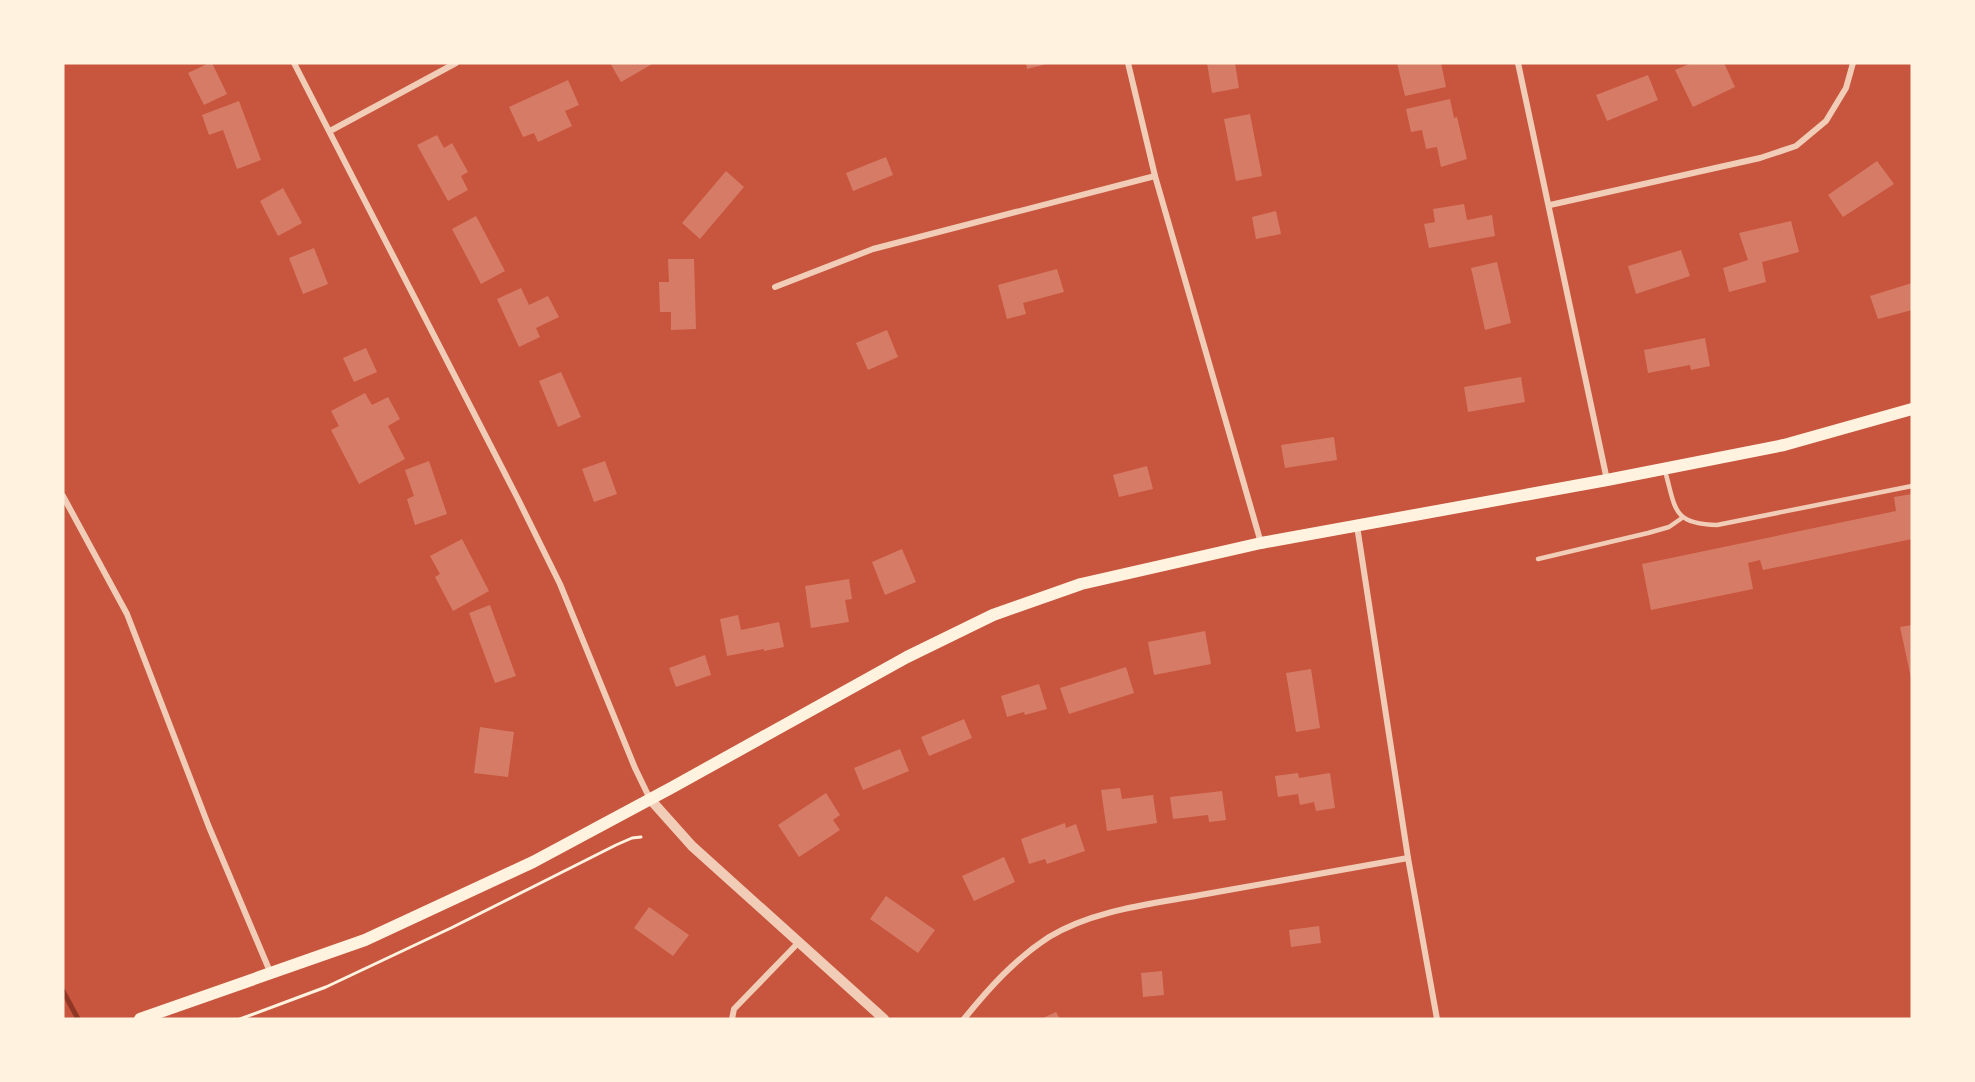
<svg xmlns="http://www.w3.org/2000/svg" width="1975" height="1082" font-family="Manrope,sans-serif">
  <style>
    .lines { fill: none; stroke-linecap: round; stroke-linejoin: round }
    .stream { stroke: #8f3625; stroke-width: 5 }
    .building { fill: #d67c66 }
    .path { stroke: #fff3e0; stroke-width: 3 }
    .service { stroke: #f1ccb7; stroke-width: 4.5 }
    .minor { stroke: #f1ccb7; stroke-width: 6 }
    .tertiary { stroke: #f1ccb7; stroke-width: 10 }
    .secondary { stroke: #fff3e0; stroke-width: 12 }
  </style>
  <rect width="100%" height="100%" fill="#c8553d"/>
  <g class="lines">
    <polyline class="stream" points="63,991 78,1019"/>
  </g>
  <g class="building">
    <polygon points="209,63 212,63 227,94 204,105 188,73"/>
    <polygon points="610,63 654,63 621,82"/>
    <polygon points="1026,63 1047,63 1047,64 1027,69"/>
    <polygon points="1207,63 1235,63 1239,88 1212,93"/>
    <polygon points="1397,63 1441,63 1446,87 1405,96"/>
    <polygon points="1691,63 1724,63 1735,87 1693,107 1675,70"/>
    <polygon points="1648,75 1658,100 1607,121 1596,95"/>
    <polygon points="568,80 579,105 565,111 572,126 538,142 534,133 523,137 509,107"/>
    <polygon points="1450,99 1454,118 1457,117 1467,159 1441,167 1437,147 1426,149 1422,130 1411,132 1406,109"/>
    <polygon points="239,101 261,160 237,169 223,130 209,135 202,115"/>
    <polygon points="1250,114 1262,176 1236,181 1224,119"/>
    <polygon points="437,135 444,148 452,143 468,172 461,176 468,190 448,201 417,145"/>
    <polygon points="886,157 893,175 853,191 846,173"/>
    <polygon points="1877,161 1894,184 1843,217 1828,195"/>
    <polygon points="726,171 744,187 700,239 682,223"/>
    <polygon points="283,188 302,223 278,236 260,201"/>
    <polygon points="1464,204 1467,220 1492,215 1495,236 1429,248 1424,224 1435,222 1433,209"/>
    <polygon points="1276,211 1281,234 1256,239 1252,217"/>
    <polygon points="476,216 505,271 481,284 452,229"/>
    <polygon points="1791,221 1799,252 1762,262 1766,282 1729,292 1723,268 1748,260 1739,233"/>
    <polygon points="314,248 328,284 303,294 289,258"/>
    <polygon points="1681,250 1690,276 1636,294 1628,266"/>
    <polygon points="668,259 694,259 696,329 671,330 671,312 660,312 659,282 669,282"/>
    <polygon points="1497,262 1511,323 1485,330 1471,268"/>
    <polygon points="1057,269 1064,292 1023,303 1026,314 1007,319 998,285"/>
    <polygon points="1912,283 1912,310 1878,319 1870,296"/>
    <polygon points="521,288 529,305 548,296 559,317 536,328 540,337 519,347 497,299"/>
    <polygon points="887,330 898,357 868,370 856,343"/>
    <polygon points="1705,338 1710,366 1691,370 1690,365 1648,373 1644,350"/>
    <polygon points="366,348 377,372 354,382 343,358"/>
    <polygon points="561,372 581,417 558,427 539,381"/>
    <polygon points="1521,377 1525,402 1468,412 1464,387"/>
    <polygon points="365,393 372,405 388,397 400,419 388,426 405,459 359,484 331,430 339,426 331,411"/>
    <polygon points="1334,437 1337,460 1285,468 1281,445"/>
    <polygon points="429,461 447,514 415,525 407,499 414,496 405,470"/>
    <polygon points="605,461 617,494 594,502 582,469"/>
    <polygon points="1147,466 1153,489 1119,497 1113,475"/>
    <polygon points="1912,494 1912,539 1763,570 1760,560 1748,563 1753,589 1651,610 1642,564 1896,511 1894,497"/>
    <polygon points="462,539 489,591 453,611 435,577 440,574 430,556"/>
    <polygon points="902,549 916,582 885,595 872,562"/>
    <polygon points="849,579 852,599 845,600 849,622 811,628 805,586"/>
    <polygon points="490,605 516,676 495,683 469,613"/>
    <polygon points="738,615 741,630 779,622 784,647 764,651 764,649 727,656 720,619"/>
    <polygon points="1912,625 1912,678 1911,678 1900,627"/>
    <polygon points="1205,631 1211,664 1154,675 1148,642"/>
    <polygon points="705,655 711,675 676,687 669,668"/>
    <polygon points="1126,667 1134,693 1069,714 1060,688"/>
    <polygon points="1311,669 1320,728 1296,732 1286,673"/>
    <polygon points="1039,684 1047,709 1025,715 1024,712 1007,717 1001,696"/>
    <polygon points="964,719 972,738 929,756 921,737"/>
    <polygon points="480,727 514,732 508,777 474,773"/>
    <polygon points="900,749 909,771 863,790 854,768"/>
    <polygon points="1298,773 1299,778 1330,773 1335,808 1316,811 1314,802 1300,805 1298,794 1278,797 1275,776"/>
    <polygon points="1120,788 1122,799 1153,795 1157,823 1107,831 1101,790"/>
    <polygon points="1222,791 1226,820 1209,822 1208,815 1173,819 1170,797"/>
    <polygon points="826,793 840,815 833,820 840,830 799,857 778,825"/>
    <polygon points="1065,823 1066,828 1076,824 1085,851 1047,864 1045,859 1029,864 1021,839"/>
    <polygon points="1004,857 1015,882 974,901 962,876"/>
    <polygon points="886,896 935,930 918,953 870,919"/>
    <polygon points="649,907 689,935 673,956 634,928"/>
    <polygon points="1319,926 1321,943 1291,947 1289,930"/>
    <polygon points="1162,971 1164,995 1143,997 1141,973"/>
    <polygon points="1056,1012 1060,1019 1041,1019"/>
  </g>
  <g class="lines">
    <polyline class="path" points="240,1019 326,987 451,928 616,845 632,838 641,837"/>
    <g class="service">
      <path d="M1665,471c11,38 7,53 52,54l195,-39"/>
      <polyline points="1538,559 1648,533 1669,527 1682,518"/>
    </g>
    <g class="minor">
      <polyline points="294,63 517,497 560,584 635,768 650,799"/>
      <polyline points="1128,63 1155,176 1261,543"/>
      <polyline points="1518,63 1607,480"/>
      <polyline points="330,131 456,63"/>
      <polyline points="1550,205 1760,158 1796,146 1826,121 1846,88 1853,63"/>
      <polyline points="775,287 873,249 1155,176"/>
      <polyline points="63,496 127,614 209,827 271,974"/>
      <polyline points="1357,526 1408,858 1437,1019"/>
      <polyline points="732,1019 734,1009 799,942"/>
      <path d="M964,1019c25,-31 51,-60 85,-82 46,-28 105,-33 157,-43 67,-12 134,-24 202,-36"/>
    </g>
    <polyline class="tertiary" points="650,799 692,846 884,1019"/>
    <polyline class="secondary" points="140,1019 365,940 533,862 671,788 907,657 993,615 1081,584 1261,543 1607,480 1784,445 1912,409"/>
  </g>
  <rect width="1975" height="1082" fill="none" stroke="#fff3e0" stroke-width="129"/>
</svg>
